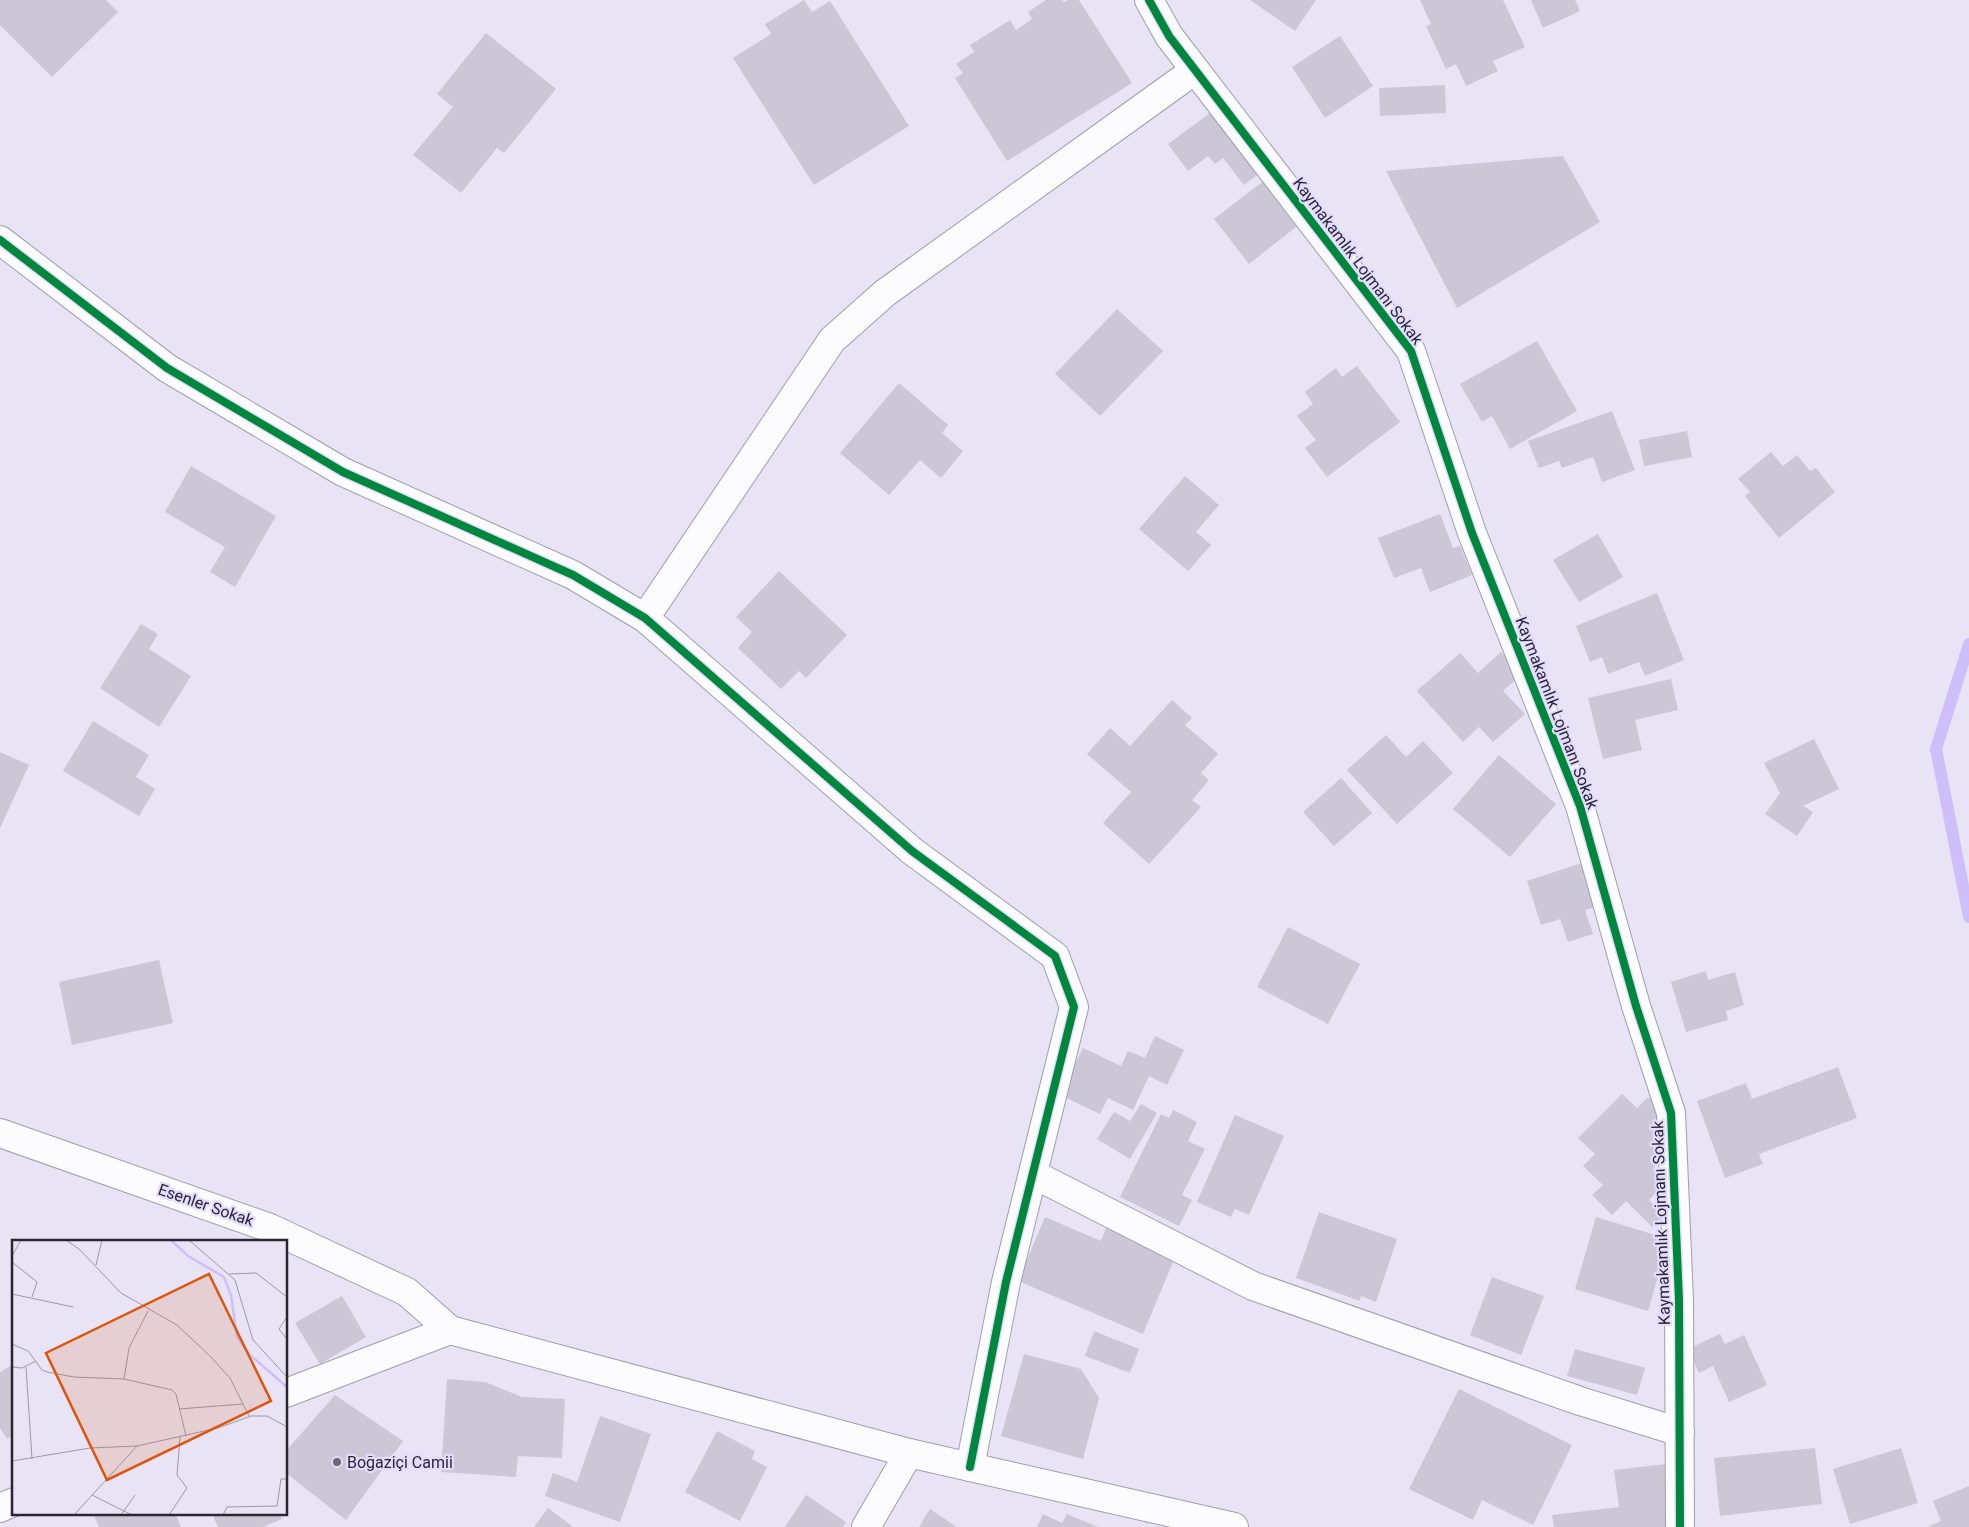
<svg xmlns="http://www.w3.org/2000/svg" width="1969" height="1527" font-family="Roboto,sans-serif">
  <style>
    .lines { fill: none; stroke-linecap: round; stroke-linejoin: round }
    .stream { stroke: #cebef9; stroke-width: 12 }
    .building { fill: #cbc7d6 }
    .minor-casing { stroke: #a19eab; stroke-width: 30 }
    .minor { stroke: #fcfbfe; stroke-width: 28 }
    .cycleway-casing { stroke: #e4dcfd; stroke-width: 11 }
    .cycleway { stroke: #00873e; stroke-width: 8 }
    .poi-dot { fill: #6c6876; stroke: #e4dcfd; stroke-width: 2 }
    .labels { text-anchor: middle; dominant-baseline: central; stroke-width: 4.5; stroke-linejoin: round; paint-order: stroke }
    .street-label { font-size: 16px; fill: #292632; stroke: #e4dcfd }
    .poi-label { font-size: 16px; fill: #292632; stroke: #e4dcfd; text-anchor: start }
    .inset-river { fill: none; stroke: #cebef9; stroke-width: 2.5 }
    .inset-road { fill: none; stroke: #9c98a7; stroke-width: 1 }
    .view { fill: #de560e; fill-opacity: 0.15; stroke: #de560e; stroke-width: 2.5 }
    .inset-edge { fill: none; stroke: #292632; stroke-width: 2.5 }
  </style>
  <rect width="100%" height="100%" fill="#e8e4f5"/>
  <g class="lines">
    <polyline class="stream" points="1969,644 1936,749 1969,917"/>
  </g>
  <g class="building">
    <polygon points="0,0 106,0 118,12 52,77 0,25"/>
    <polygon points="804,0 812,12 830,1 909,126 814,185 733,58 771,34 765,24"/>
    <polygon points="1046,0 1062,0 1064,2 1068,0 1079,0 1132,83 1007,161 955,78 963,73 956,64 974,52 970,45 1010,20 1016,30 1032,19 1028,12"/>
    <polygon points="1250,0 1316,0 1295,31"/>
    <polygon points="1420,0 1503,0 1525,47 1493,61 1498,71 1466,86 1456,64 1446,69 1426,26 1431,24"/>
    <polygon points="1531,0 1575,0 1580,11 1543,28"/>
    <polygon points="486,33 556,89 504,153 497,148 461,193 413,155 453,107 437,94"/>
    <polygon points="1340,36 1373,86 1325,118 1292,67"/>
    <polygon points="1445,85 1446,113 1380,116 1379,88"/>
    <polygon points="1217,108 1264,170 1244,185 1223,158 1215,164 1208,156 1188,171 1168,144"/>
    <polygon points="1563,156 1600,222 1457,308 1386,171"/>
    <polygon points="1266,179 1301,223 1249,264 1214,219"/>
    <polygon points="1117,309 1163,351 1100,416 1055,374"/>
    <polygon points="1537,341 1577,411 1510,449 1492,416 1482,422 1460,384"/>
    <polygon points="1357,366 1400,422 1327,477 1305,448 1316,440 1297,416 1313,404 1305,392 1336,368 1342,377"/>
    <polygon points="899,383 948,425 942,433 963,451 941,478 920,460 889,495 840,453"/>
    <polygon points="1612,411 1635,470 1602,482 1593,457 1562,468 1559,461 1539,468 1528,441"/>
    <polygon points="1687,431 1692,457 1644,466 1639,440"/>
    <polygon points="1771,452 1783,466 1797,455 1810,471 1816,468 1835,492 1779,538 1745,496 1750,492 1738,479"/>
    <polygon points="191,466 276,516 235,587 210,572 225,547 165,512"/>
    <polygon points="1185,476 1219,505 1196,532 1211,545 1188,571 1139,529"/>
    <polygon points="1440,514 1453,548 1460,546 1472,575 1430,592 1421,568 1394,578 1378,538"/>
    <polygon points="1598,534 1623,577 1579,602 1553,560"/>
    <polygon points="779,571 847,635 806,678 799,671 781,689 738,648 752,632 736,617"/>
    <polygon points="1657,593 1684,660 1645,676 1639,662 1608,674 1602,657 1590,662 1576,626"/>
    <polygon points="141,624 158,634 149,649 191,676 159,727 100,688"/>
    <polygon points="1501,652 1521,675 1503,691 1525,714 1493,742 1479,727 1463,742 1417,691 1460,653 1478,673"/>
    <polygon points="1671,679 1678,710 1635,720 1642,750 1603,759 1588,698"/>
    <polygon points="1172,700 1192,718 1185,725 1218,754 1201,773 1209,780 1192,800 1201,807 1149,864 1103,823 1131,792 1087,754 1110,728 1130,746"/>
    <polygon points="93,721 149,755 136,777 155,789 139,816 63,771"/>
    <polygon points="1386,735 1406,757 1423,741 1453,773 1397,824 1347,770"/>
    <polygon points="1814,739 1839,789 1803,806 1813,812 1797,836 1765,814 1780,793 1764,763"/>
    <polygon points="0,752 29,765 0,828"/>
    <polygon points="1499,755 1556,804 1510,857 1453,809"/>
    <polygon points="1341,778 1372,813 1334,846 1303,812"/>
    <polygon points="1585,862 1600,906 1585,910 1593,934 1568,942 1560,919 1541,925 1527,881"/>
    <polygon points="1288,927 1360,964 1328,1024 1257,987"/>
    <polygon points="159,960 173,1023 72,1045 59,982"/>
    <polygon points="1706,971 1708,980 1735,972 1744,1005 1726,1011 1728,1020 1686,1032 1671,982"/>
    <polygon points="1155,1036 1184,1050 1167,1085 1149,1076 1133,1110 1108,1098 1100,1114 1060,1095 1083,1048 1121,1066 1128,1051 1145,1058"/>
    <polygon points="1838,1067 1857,1118 1759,1154 1763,1164 1725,1178 1697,1101 1746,1083 1752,1099"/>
    <polygon points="1622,1094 1637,1108 1648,1097 1661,1110 1655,1139 1664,1147 1653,1170 1666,1182 1649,1200 1663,1215 1652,1227 1626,1201 1612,1215 1592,1195 1603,1185 1583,1166 1595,1154 1578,1138"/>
    <polygon points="1141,1104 1157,1113 1130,1159 1097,1139 1114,1112 1130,1121"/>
    <polygon points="1173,1110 1197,1122 1188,1141 1205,1149 1182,1195 1192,1200 1179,1226 1120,1197 1161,1114 1169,1118"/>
    <polygon points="1235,1115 1284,1136 1249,1215 1235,1209 1231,1217 1197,1202"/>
    <polygon points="1319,1212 1397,1239 1376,1302 1361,1296 1360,1301 1296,1278"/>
    <polygon points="1045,1217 1101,1241 1106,1228 1175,1257 1143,1334 1018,1281"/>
    <polygon points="1596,1217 1669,1239 1648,1311 1575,1289"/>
    <polygon points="1492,1277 1544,1296 1521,1355 1470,1335"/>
    <polygon points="342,1296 366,1337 320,1364 295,1323"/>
    <polygon points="1094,1331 1139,1349 1130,1373 1085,1356"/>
    <polygon points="1720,1334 1725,1344 1744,1335 1767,1385 1729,1402 1713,1366 1699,1373 1688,1349"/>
    <polygon points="1575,1349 1645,1368 1637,1395 1567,1376"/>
    <polygon points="1024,1354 1081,1369 1099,1398 1083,1459 1001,1436"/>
    <polygon points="14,1364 14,1435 7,1439 0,1428 0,1372"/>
    <polygon points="447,1379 485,1382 522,1397 565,1399 562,1458 518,1456 516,1477 441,1472"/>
    <polygon points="1459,1389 1572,1445 1533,1525 1482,1500 1473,1520 1409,1489"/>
    <polygon points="335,1395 403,1441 346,1520 286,1473 286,1451"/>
    <polygon points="600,1416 651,1434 620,1522 545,1496 553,1473 577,1482"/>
    <polygon points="717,1431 755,1451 752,1459 767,1467 740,1521 685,1492"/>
    <polygon points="1815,1448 1822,1504 1720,1516 1714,1458"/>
    <polygon points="1901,1448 1918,1503 1850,1524 1833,1469"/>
    <polygon points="1666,1464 1674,1527 1554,1527 1552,1515 1619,1507 1614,1470"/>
    <polygon points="1969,1486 1969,1527 1928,1527 1941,1521 1933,1501"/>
    <polygon points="806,1495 846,1522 843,1527 785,1527"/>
    <polygon points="548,1508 573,1527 534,1527"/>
    <polygon points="930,1509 957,1527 919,1527"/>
    <polygon points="93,1513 175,1513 181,1527 99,1527"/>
    <polygon points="212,1513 279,1513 282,1519 263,1527 218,1527"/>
    <polygon points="1043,1514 1062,1523 1067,1514 1098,1527 1037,1527"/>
  </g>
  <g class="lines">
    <g class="minor-casing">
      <g id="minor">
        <polyline points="1149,0 1169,36 1411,351 1472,533 1580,806 1636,1006 1671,1113 1679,1300 1680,1527"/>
        <polyline points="0,240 167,368 343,472 573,575 645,618 912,851 1055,956 1074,1007 1006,1282 970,1467"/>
        <polyline points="645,618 832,340 885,293 1195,70"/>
        <polyline points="0,1133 270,1228 407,1292 450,1330 909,1453 1234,1527"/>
        <polyline points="1033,1174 1253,1286 1580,1401 1680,1432"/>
        <polyline points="286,1393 450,1330"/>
        <polyline points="0,1508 14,1502"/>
        <polyline points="866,1527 909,1453"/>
      </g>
    </g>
    <use href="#minor" class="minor"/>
    <g class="cycleway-casing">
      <g id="cycleway">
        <polyline points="1149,0 1169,36 1411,351 1472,533 1580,806 1636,1006 1671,1113 1679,1300 1680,1527"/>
        <polyline points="0,240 167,368 343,472 573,575 645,618 912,851 1055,956 1074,1007 1006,1282 970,1467"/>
      </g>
    </g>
    <use href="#cycleway" class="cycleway"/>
  </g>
  <circle class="poi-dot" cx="337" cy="1462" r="5"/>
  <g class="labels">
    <g class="street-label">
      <text transform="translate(1358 261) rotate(53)">Kaymakamlık Lojmanı Sokak</text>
      <text transform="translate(1557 713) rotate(69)">Kaymakamlık Lojmanı Sokak</text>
      <text transform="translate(206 1205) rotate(19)">Esenler Sokak</text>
      <text transform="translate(1661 1223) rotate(-92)">Kaymakamlık Lojmanı Sokak</text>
    </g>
    <g class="poi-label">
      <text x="347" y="1462">Boğaziçi Camii</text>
    </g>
  </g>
  <g transform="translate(12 1240)">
    <rect width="275" height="275" fill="#e8e4f5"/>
    <path class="inset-river" d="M159,0l17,16 36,21 7,18 6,42 13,18 37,32"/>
    <path class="inset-road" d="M54,0l13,9 42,44 56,32 33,31 20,22 19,38M177,0l46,40 18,60 34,37M0,16l9,-16M0,22l25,20 -5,15M84,25l6,-25M217,34l27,-1 31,24M0,54l61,13M275,77l-8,12 8,10M0,104l16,7 14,19 5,2 27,5 50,2 48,11 4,4 10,42M0,127l10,1 14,-7M14,127l6,92M112,139l5,-31 19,-37M167,169l64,-5M0,221l78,-13 47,-2 81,-18 33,-12h16l20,11M80,255l40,20M62,275l63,-69M109,275l14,-20M157,275l18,-27 -10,-13 3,-38M211,275l4,-8 50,-1 4,-27h6"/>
    <path class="view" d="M197,34l62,127 -164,79 -61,-127z"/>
    <rect width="275" height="275" class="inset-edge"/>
  </g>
</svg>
